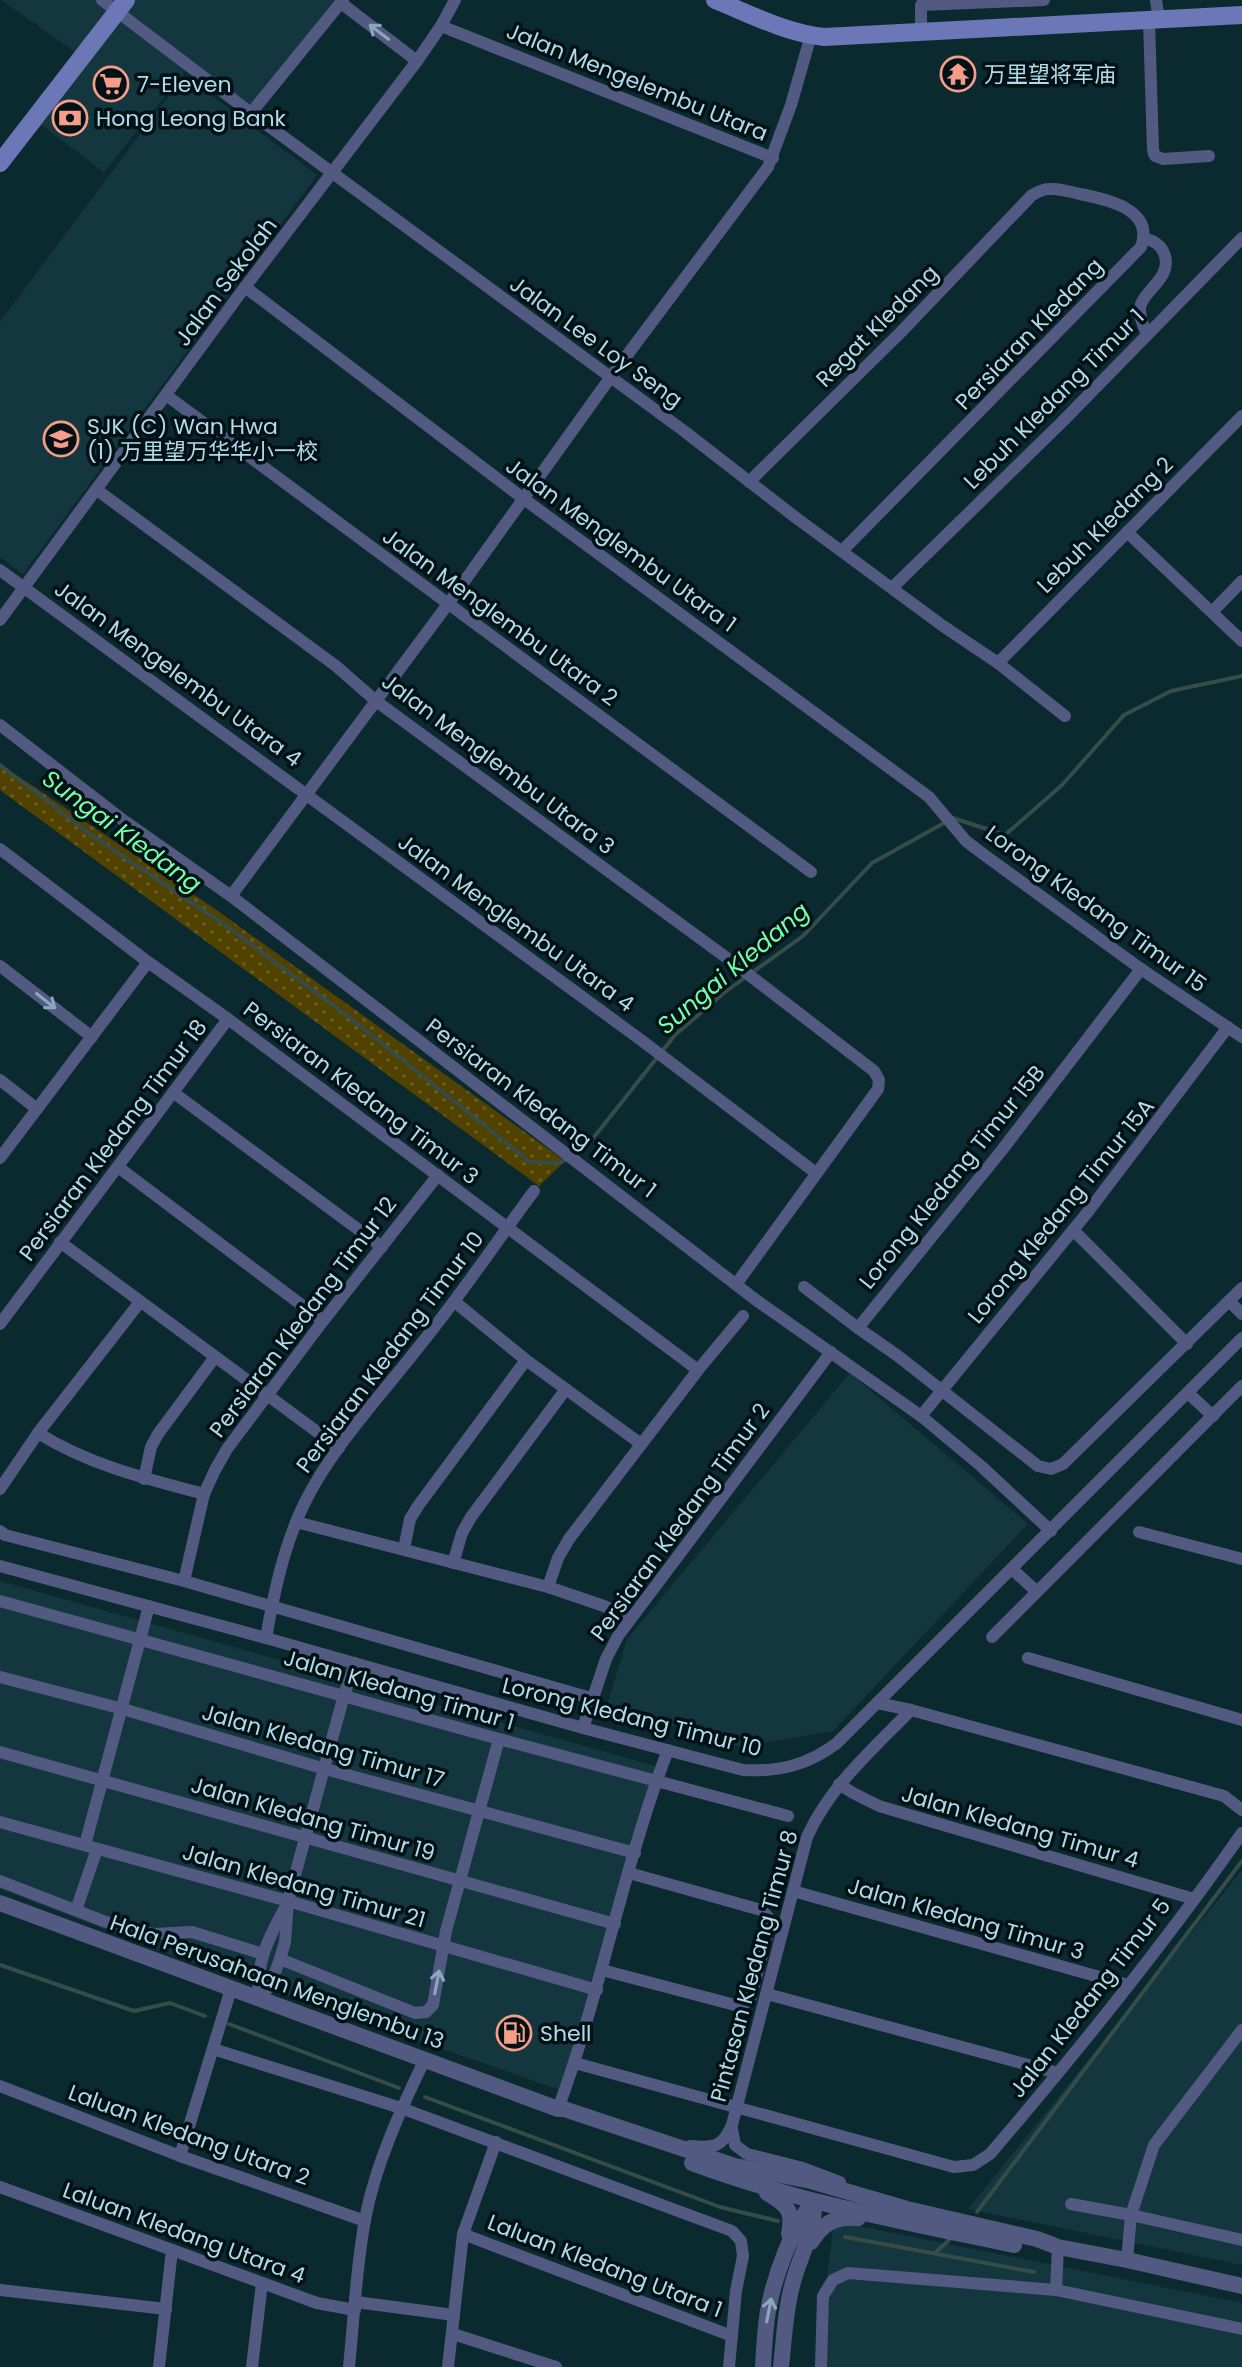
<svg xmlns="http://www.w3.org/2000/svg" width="1242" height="2367" font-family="Poppins,'Noto Sans SC',sans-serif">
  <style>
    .built { fill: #14363e }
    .grass { fill: url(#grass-dots) }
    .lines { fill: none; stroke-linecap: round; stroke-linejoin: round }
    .stream { stroke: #364c49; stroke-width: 4 }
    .minor { stroke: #525a81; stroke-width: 12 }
    .tertiary { stroke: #525a81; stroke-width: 16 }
    .secondary { stroke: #6b77b6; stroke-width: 18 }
    .oneway { stroke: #8ba7be }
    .labels { text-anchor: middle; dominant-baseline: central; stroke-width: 7; stroke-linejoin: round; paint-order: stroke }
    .poi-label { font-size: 22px; fill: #b1dbe6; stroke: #011116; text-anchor: start }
    .street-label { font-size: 22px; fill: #b1dbe6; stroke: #011116 }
    .water-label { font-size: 24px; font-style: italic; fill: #71ffa9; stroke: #011116 }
  </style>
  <defs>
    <pattern id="grass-dots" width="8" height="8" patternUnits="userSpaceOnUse" patternTransform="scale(2)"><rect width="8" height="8" fill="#524200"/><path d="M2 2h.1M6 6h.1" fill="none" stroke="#685d25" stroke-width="1.8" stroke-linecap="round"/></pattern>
  </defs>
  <rect width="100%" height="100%" fill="#0b2a30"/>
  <g class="built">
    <polygon points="1,0 345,0 251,114 187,69 104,172 41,125 88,61"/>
    <polygon points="184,75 317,175 23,574 0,557 0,322"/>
    <polygon points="850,1373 1028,1524 833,1731 740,1747 607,1705 627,1639"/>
    <polygon points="0,1581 662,1768 566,2092 176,1957 0,1889"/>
    <polygon points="1242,1870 1242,2265 968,2209"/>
    <polygon points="834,2221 1242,2303 1242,2367 816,2367"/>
  </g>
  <polygon class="grass" points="0,764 218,911 565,1161 539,1186 0,790"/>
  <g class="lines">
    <g class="stream">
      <polyline points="0,765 90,834 228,927 350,1018 530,1162 559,1163 583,1151 675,1035 725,992 803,936 872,863 953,818 1005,835 1062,785 1124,715 1171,691 1242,676"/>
      <polyline points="0,1965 134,2011 170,2003 205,2016"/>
      <polyline points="229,2024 399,2088"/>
      <polyline points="425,2097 720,2207 778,2221"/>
      <polyline points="977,2212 1242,1861"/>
      <polyline points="845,2237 1034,2272"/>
      <polyline points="936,2252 949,2240"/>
    </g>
    <g class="minor">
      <polyline points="102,0 251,113 684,431 795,517 943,626 998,663 1065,716"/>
      <polyline points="1156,0 1159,20"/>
      <polyline points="341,3 417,61"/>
      <polyline points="1149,21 1153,150 1155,156 1163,159 1209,156"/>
      <polyline points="441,26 773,158"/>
      <polyline points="921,32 921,5 1044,0"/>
      <polyline points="251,113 343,0"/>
      <path d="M1144,239c9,1 17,6 20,14 9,23 -16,34 -23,51 -4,10 3,22 6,31"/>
      <polyline points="245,287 524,499 929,797 966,841 983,854 1141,969 1242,1037"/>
      <polyline points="166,395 811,872"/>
      <path d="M749,482l152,-150 131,-137c6,-3 11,-6 17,-6 11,-1 21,3 31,5 26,5 75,15 61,53l-299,304"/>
      <polyline points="97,490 336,666 376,701 731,961 874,1071 879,1080 878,1089 737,1283"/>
      <polyline points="1127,532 1242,641"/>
      <polyline points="0,570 641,1040 816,1173"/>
      <polyline points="893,587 1062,422 1242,238"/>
      <polyline points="1212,612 1242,581"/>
      <polyline points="0,620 245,287 417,61 441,26 455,0"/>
      <polyline points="998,663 1242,416"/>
      <polyline points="0,725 123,820 231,896 756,1300 921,1416 981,1466 1051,1531"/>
      <polyline points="0,849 148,962 228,1019 698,1370"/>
      <polyline points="231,896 448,604 610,378 768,167 791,105 811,35"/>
      <polyline points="0,966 92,1037"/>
      <polyline points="1141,969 1002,1150 858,1328 898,1356 1038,1466 1051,1469 1063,1464 1242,1288"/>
      <polyline points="0,1080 37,1109"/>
      <polyline points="174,1093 382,1247"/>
      <polyline points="0,1158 148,962"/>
      <polyline points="118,1167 323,1321"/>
      <polyline points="1073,1230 1187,1344"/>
      <polyline points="60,1242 339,1448"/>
      <polyline points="804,1287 858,1328"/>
      <polyline points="1229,1301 1242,1314"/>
      <polyline points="455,1302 526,1360 641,1444"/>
      <polyline points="0,1324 228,1019"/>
      <polyline points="1188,1393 1213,1416"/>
      <polyline points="921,1416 1087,1213 1228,1027"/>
      <path d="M38,1433c51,32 109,46 166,61"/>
      <polyline points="144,1479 151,1447 158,1434 215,1357"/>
      <polyline points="0,1489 38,1433 140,1302"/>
      <polyline points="296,1522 548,1587 604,1606 631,1618"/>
      <polyline points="0,1531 5,1535 184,1581 591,1698"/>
      <polyline points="1139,1532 1242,1559"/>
      <polyline points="404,1549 410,1519 418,1506 526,1360"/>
      <polyline points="453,1563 462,1533 471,1517 566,1389"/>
      <path d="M0,1566l266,72 317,90 160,42c37,2 65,-5 94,-27l405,-405"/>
      <polyline points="1012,1569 1037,1592"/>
      <polyline points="184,1581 204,1494 215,1470 227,1449 323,1321 438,1175"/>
      <polyline points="548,1587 558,1558 569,1539 698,1370 743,1316"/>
      <polyline points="0,1601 499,1739 788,1816"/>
      <polyline points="992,1637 1242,1386"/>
      <path d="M266,1638c8,-46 18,-93 39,-136 28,-56 77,-108 116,-158 40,-49 75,-102 113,-153"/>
      <polyline points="1028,1658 1242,1720"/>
      <polyline points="0,1677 123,1709 325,1769 635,1853"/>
      <polyline points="877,1703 911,1710 1224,1796 1242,1810"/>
      <polyline points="583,1728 606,1659 618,1636 831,1352"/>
      <polyline points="0,1752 615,1924"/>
      <polyline points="839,1784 853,1793 879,1806 1194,1899"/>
      <polyline points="0,1822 288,1901 597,1990"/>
      <polyline points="85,1845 149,1606"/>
      <polyline points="0,1881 106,1922 141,1931 154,1934 192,1932 263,1954"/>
      <polyline points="793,1891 1128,1985"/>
      <polyline points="76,1910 97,1849"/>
      <polyline points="280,1959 415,2013 426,2012 433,2005 446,1931 499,1739"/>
      <polyline points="602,1970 735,2005 743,2004 750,2000 770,1925 767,1916 761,1910 629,1873"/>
      <polyline points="767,1994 1058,2073"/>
      <polyline points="259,1998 270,1986 280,1959 285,1942 288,1901 344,1695 355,1663"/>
      <path d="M259,1998c-4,-33 10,-62 26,-90"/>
      <polyline points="213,2049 401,2108 732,2231 741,2241 743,2256 736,2291 729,2367"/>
      <path d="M575,2063l379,104 19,-2 17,-11c88,-103 174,-209 252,-321"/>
      <polyline points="0,2086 180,2156 365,2221"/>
      <path d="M558,2109c43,-117 65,-242 110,-359"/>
      <polyline points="732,2129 735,2145 747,2154 803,2168 840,2182"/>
      <path d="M690,2146c24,2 32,2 42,-21l75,-288c23,-51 65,-87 104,-127"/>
      <polyline points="180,2156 231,1989"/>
      <polyline points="0,2187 317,2303 355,2310"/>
      <polyline points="1071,2204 1131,2215 1242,2240"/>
      <polyline points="463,2234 732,2336"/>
      <polyline points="1127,2260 1131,2215 1154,2145 1242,2030"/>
      <polyline points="0,2290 166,2309"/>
      <polyline points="1056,2290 1058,2247"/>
      <polyline points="356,2302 454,2315"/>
      <polyline points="453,2334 556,2367"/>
      <polyline points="159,2367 172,2250"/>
      <polyline points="252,2367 262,2283"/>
      <path d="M349,2367c5,-49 7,-99 16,-147 10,-55 36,-111 60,-161"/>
      <polyline points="448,2367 463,2234 496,2142"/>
      <polyline points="821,2367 823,2296 833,2280 848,2273 1056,2290 1242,2329"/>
    </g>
    <g class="tertiary">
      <polyline points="0,1903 558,2109 564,2109 735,2166 811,2181 907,2209 1037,2239 1058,2247 1127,2260 1242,2286"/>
      <path d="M692,2163c105,39 213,59 322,82"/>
      <path d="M767,2193c20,12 27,17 22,41"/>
      <path d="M811,2242c12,-19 24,-26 47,-24"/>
      <path d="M763,2367c1,-19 2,-38 5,-56 6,-34 24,-84 46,-110"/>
      <path d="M781,2367c3,-27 4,-55 11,-81 6,-26 22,-53 22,-79"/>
    </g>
    <g class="secondary">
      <path d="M715,0c35,14 71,33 109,37l418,-22"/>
      <polyline points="0,163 126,0"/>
    </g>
  </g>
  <defs><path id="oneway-shaft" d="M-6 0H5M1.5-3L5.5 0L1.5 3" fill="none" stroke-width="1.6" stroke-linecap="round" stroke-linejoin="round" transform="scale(2)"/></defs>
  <g class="oneway">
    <use href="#oneway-shaft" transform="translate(379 32) rotate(-143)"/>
    <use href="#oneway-shaft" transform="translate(46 1001) rotate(38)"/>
    <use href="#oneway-shaft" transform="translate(437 1982) rotate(-79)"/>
    <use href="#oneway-shaft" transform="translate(769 2310) rotate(-79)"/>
  </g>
  <defs>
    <g id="temple-ring" transform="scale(1.8)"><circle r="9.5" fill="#011116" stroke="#f49e89" stroke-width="1.5"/><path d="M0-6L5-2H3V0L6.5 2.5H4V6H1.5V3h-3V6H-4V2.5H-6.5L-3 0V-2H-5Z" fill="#f49e89"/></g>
    <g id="supermarket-ring" transform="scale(1.8)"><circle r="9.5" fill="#011116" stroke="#f49e89" stroke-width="1.5"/><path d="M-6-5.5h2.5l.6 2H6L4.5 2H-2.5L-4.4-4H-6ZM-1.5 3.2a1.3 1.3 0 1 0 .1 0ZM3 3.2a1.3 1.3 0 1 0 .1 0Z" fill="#f49e89"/></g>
    <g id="bank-ring" transform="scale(1.8)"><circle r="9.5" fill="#011116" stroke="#f49e89" stroke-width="1.5"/><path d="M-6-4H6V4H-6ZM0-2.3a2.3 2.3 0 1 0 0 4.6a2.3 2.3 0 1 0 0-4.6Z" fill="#f49e89"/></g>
    <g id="school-ring" transform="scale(1.8)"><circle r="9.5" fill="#011116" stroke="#f49e89" stroke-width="1.5"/><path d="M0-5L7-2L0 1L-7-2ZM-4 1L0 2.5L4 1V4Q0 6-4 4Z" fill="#f49e89"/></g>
    <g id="fuel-ring" transform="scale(1.8)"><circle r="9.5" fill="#011116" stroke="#f49e89" stroke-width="1.5"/><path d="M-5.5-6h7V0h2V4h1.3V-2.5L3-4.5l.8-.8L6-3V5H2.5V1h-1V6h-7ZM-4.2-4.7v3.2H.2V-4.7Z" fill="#f49e89"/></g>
  </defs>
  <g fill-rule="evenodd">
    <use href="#temple-ring" x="958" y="74"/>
    <use href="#supermarket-ring" x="111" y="84"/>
    <use href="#bank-ring" x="70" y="118"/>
    <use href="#school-ring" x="61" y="439"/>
    <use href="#fuel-ring" x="514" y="2033"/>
  </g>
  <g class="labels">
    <g class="poi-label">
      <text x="984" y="74">万里望将军庙</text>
      <text x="137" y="84">7-Eleven</text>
      <text x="96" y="118">Hong Leong Bank</text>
      <text x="87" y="426">SJK (C) Wan Hwa<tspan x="87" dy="25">(1) 万里望万华华小一校</tspan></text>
      <text x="540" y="2033">Shell</text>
    </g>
    <g class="street-label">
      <text transform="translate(637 82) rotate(22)">Jalan Mengelembu Utara</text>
      <text transform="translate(226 282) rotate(-53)">Jalan Sekolah</text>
      <text transform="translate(877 326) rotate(-45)">Regat Kledang</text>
      <text transform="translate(1029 334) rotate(-46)">Persiaran Kledang</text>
      <text transform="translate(596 342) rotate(36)">Jalan Lee Loy Seng</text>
      <text transform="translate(1054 399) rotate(-45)">Lebuh Kledang Timur 1</text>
      <text transform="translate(1105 525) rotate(-45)">Lebuh Kledang 2</text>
      <text transform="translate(621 545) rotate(36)">Jalan Menglembu Utara 1</text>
      <text transform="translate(500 617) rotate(36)">Jalan Menglembu Utara 2</text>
      <text transform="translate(178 674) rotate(36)">Jalan Mengelembu Utara 4</text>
      <text transform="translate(498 764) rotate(37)">Jalan Menglembu Utara 3</text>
      <text transform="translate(1096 909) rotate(36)">Lorong Kledang Timur 15</text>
      <text transform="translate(516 923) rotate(36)">Jalan Menglembu Utara 4</text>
      <text transform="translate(361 1093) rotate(37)">Persiaran Kledang Timur 3</text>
      <text transform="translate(541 1108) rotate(37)">Persiaran Kledang Timur 1</text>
      <text transform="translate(113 1140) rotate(-53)">Persiaran Kledang Timur 18</text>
      <text transform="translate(952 1177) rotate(-51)">Lorong Kledang Timur 15B</text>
      <text transform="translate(1061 1211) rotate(-51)">Lorong Kledang Timur 15A</text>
      <text transform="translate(303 1317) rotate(-53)">Persiaran Kledang Timur 12</text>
      <text transform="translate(390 1352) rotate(-53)">Persiaran Kledang Timur 10</text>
      <text transform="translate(680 1522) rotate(-54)">Persiaran Kledang Timur 2</text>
      <text transform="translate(399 1690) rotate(16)">Jalan Kledang Timur 1</text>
      <text transform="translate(632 1717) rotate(14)">Lorong Kledang Timur 10</text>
      <text transform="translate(323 1746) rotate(16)">Jalan Kledang Timur 17</text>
      <text transform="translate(313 1819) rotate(16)">Jalan Kledang Timur 19</text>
      <text transform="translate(1020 1827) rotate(16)">Jalan Kledang Timur 4</text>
      <text transform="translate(304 1886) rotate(16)">Jalan Kledang Timur 21</text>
      <text transform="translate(966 1919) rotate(16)">Jalan Kledang Timur 3</text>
      <text transform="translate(754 1966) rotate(-75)">Pintasan Kledang Timur 8</text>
      <text transform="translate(277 1982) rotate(20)">Hala Perusahaan Menglembu 13</text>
      <text transform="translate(1090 1998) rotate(-52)">Jalan Kledang Timur 5</text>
      <text transform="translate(189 2135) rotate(20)">Laluan Kledang Utara 2</text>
      <text transform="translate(184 2233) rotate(20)">Laluan Kledang Utara 4</text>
      <text transform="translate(605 2266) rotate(21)">Laluan Kledang Utara 1</text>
    </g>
    <g class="water-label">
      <text transform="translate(122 831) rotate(36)">Sungai Kledang</text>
      <text transform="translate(733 968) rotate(-40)">Sungai Kledang</text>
    </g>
  </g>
</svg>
